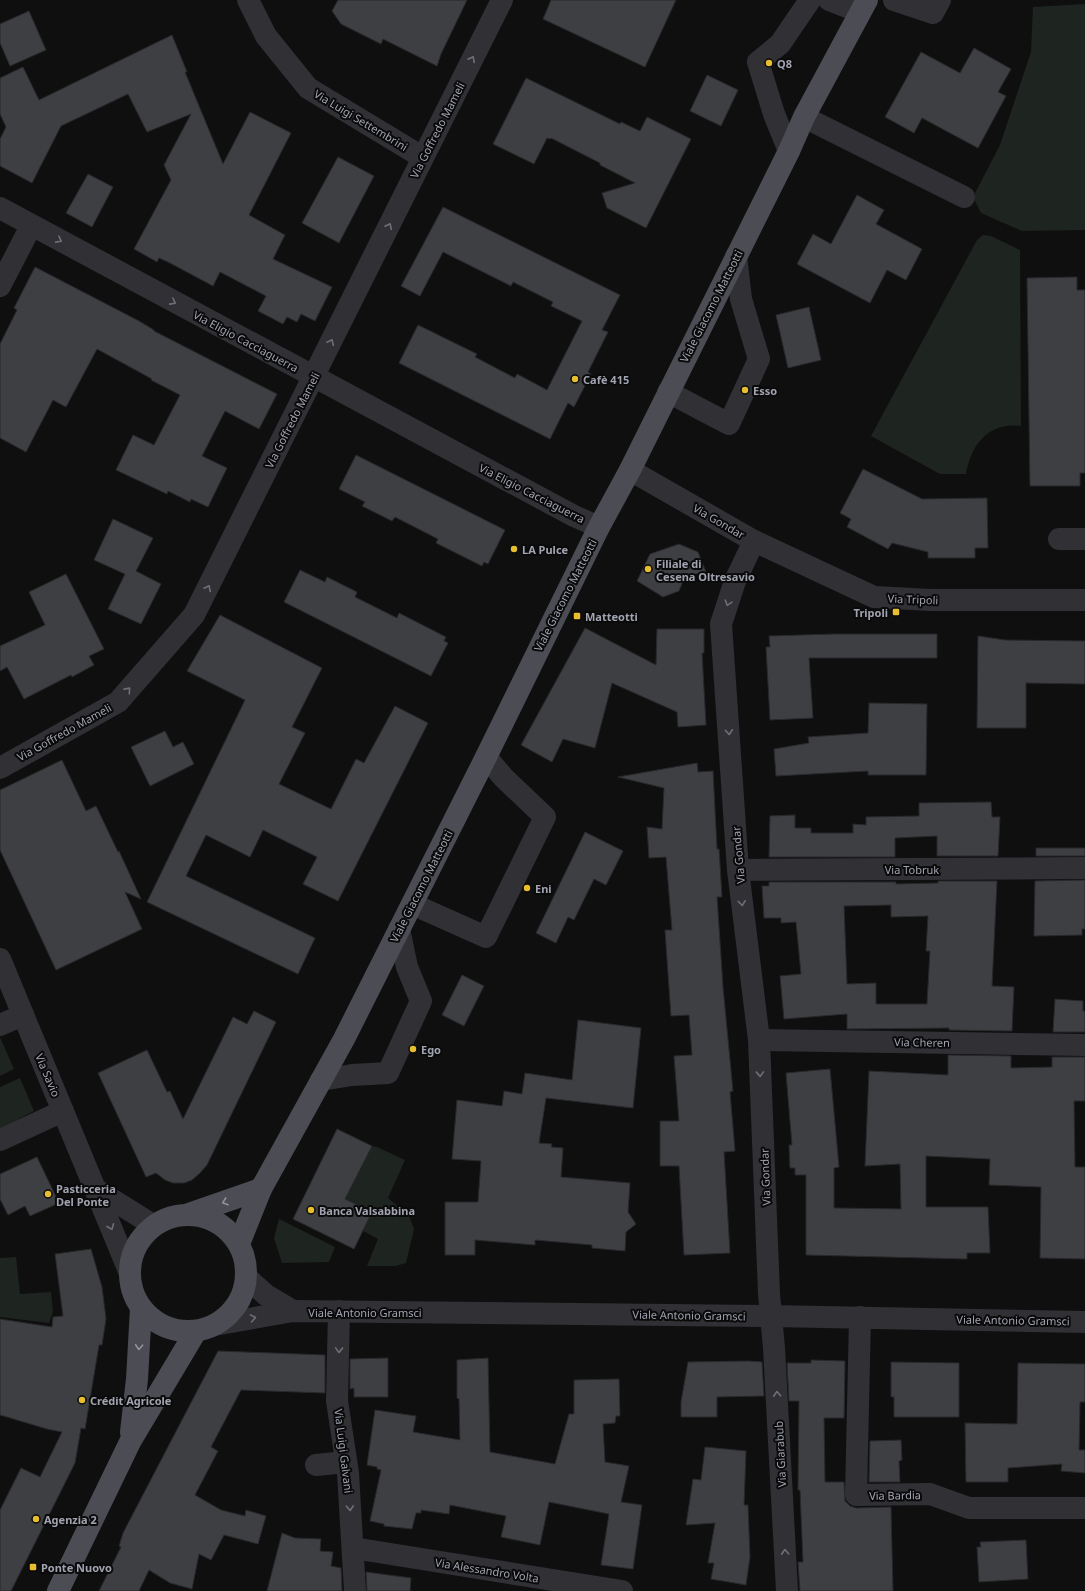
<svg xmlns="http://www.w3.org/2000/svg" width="1085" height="1591" font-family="'Noto Sans',sans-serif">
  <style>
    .green { fill: #1e241f }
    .building { fill: #3e3f43; stroke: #29292c; fill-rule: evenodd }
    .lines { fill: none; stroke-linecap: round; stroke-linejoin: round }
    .minor { stroke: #303035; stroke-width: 22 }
    .major { stroke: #4c4d54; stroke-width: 22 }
    .oneway { stroke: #6e7079 }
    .oneway2 { stroke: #90939e }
    .poi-dot { fill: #e7be30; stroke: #0a0a0b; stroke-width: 1.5 }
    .labels { text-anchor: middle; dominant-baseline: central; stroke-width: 4; stroke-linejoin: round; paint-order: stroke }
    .poi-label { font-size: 11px; font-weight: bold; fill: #a1a4b0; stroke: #0a0a0b; text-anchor: start }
    .street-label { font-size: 11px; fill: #a1a4b0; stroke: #0a0a0b }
  </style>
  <rect width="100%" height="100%" fill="#0f0f10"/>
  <g class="green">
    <polygon points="1085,4 1085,230 1022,231 981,213 973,197 1000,145 1031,52 1033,7"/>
    <path d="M983,235l8,1 29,14 1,176c-32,-4 -50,18 -55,48h-26l-69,-38 106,-196z"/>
    <polygon points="0,1037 14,1069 0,1076"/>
    <polygon points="20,1078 34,1111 0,1129 0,1087"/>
    <polygon points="372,1146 377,1147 405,1160 388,1198 409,1216 414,1229 406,1263 396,1266 367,1266 378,1239 363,1231 372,1212 345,1199"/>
    <polygon points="279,1219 335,1247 329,1262 282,1263 274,1238"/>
    <polygon points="16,1257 20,1294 51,1292 53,1312 49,1323 0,1317 0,1258"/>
  </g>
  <g class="building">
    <polygon points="338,0 467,0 441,54 437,66 383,39 381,44 341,24 332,11"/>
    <polygon points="551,0 676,0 645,67 543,19"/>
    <polygon points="29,11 46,50 10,66 0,43 0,24"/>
    <polygon points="172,35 187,72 185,72 223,164 250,112 291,133 249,215 285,235 273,259 332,287 315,321 301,314 297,322 287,317 283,324 258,311 266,296 220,272 213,286 168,262 159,258 157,262 134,249 171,180 164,165 191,114 147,132 128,94 61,126 32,183 0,166 0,139 6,127 0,114 0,78 23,67 39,100"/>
    <polygon points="974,48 1011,69 998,92 1006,96 978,148 922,118 914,133 885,117 921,52 960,73"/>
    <polygon points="707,75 738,90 721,126 690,111"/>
    <polygon points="526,78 620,124 621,122 640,131 647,117 691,139 646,228 607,208 602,193 635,183 600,165 600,163 551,138 550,139 547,138 534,164 493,144"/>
    <polygon points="338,157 374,176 339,243 302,223"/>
    <polygon points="88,174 113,187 92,227 66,213"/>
    <polygon points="857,195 884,210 876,224 922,249 906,280 887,270 870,303 797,264 813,234 831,244"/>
    <polygon points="443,207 620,295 602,330 608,332 588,372 591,374 574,407 568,403 550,439 399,363 418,325 477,354 475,357 515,378 517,374 547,390 582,321 551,306 553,302 513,282 511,286 443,252 420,296 401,286"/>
    <polygon points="35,267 139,321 154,330 154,331 277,394 259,429 225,411 202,456 227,468 208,507 191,499 190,502 168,491 167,494 116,470 133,435 154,445 180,395 151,380 152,379 97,349 66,407 53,400 26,452 0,438 0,344 17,310 14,308"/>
    <polygon points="1077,277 1077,290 1085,290 1085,473 1080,473 1080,486 1030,486 1027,278"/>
    <polygon points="809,307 821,360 788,368 776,315"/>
    <polygon points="356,455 505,530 488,564 484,562 482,566 436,543 438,539 395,517 392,521 362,506 365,502 339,489"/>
    <polygon points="863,469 922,499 987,498 988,548 975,548 975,558 928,558 928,552 892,543 888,549 847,527 851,519 840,513"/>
    <polygon points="113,519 153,538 136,571 161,584 141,624 108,609 125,574 94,560"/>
    <polygon points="679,544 698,552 706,572 685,576 679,591 663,597 637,581 650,554"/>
    <polygon points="300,570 325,582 327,577 357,592 355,597 397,618 399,613 446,637 444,641 448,643 431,676 284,602"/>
    <polygon points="66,574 104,649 89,656 94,665 72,677 71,675 24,699 7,667 0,671 0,646 45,625 29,592"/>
    <polygon points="220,615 322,668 292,727 305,733 279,784 331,809 356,759 364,763 395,706 428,723 338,901 303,884 317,857 263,830 250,857 206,835 186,876 315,938 298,974 147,902 245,700 187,671"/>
    <polygon points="585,628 656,665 657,629 704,629 704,653 702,653 706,725 678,727 677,712 612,683 595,748 563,739 552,762 521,745"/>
    <polygon points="835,634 937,634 937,658 809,658 813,718 770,720 766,647 770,647 769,636"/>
    <polygon points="978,636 1005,640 1085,641 1085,684 1026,683 1026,728 977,728"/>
    <polygon points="869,703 927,704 926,775 868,775 868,771 776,776 774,749 809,743 808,737 868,733"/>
    <polygon points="165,731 173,747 183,742 194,764 150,786 131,747"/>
    <polygon points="62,760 86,811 96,806 118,852 119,851 141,899 125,892 142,929 56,970 0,850 0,790"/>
    <polygon points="697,763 698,772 713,771 717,849 719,849 722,897 717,897 723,987 733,1091 730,1092 735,1151 724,1152 730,1253 684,1255 679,1166 660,1166 660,1121 679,1121 674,1056 692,1055 689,1015 671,1016 665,930 672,930 666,857 649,858 647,827 662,829 664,788 618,777"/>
    <polygon points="991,802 992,817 1000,817 998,856 937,856 937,836 895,838 895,857 769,857 770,816 795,815 795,828 811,828 811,833 853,833 853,824 866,825 866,817 919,816 919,803"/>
    <polygon points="585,832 623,851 606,885 594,879 574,920 568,917 556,943 536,933"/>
    <rect x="1036" y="848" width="49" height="8"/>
    <polygon points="1085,880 1085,929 1082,929 1082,935 1034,936 1035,881"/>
    <path d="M938,881h59l-5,105 22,1 -2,44 -63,-1v-2l-102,1v-15l-63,5 -4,-43 21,-2 -5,-52 -15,1v-5h-17l-2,-32h7v-4h127v2l42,-1zM891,905v12l37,-1 -2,35h4l-3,53h-51v-21l-29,1 -3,-78z"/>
    <polygon points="462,975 484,986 464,1026 442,1015"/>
    <polygon points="1055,999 1083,1001 1083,1011 1085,1011 1085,1032 1053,1032"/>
    <polygon points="254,1011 276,1022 207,1165 200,1173 192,1180 184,1183 173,1183 165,1180 156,1173 146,1177 98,1073 147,1050 167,1092 170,1091 183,1119 233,1017 247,1024"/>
    <polygon points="578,1020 641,1028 633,1108 546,1098 539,1143 552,1144 551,1147 563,1148 561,1177 630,1183 628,1212 636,1224 626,1232 625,1251 592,1248 592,1245 535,1240 535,1245 475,1240 475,1255 445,1255 445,1202 478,1202 481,1161 452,1159 457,1100 502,1106 504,1091 522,1094 525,1073 572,1080"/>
    <polygon points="948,1055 1011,1056 1011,1068 1052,1067 1052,1057 1085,1057 1085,1101 1074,1101 1075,1167 1085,1167 1085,1259 1040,1258 1041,1187 989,1185 990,1159 926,1156 926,1207 988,1207 990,1253 967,1253 967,1259 806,1255 806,1175 795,1175 795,1168 790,1168 789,1145 792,1145 786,1073 830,1069 839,1167 834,1168 834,1208 901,1209 900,1164 865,1166 869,1071 948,1075"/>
    <polygon points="337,1129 372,1146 345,1199 372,1212 354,1249 293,1219"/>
    <polygon points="37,1157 59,1203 30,1216 25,1206 8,1215 0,1199 0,1174"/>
    <polygon points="91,1249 102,1287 106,1319 102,1345 99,1345 85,1429 81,1428 75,1463 11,1591 0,1591 0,1510 21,1468 40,1477 62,1432 47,1429 0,1415 0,1319 52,1327 53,1317 63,1316 55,1254"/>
    <polygon points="218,1351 325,1355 325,1393 241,1390 211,1447 218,1451 195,1495 221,1510 245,1516 246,1510 266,1516 258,1544 224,1535 211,1560 199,1554 192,1589 170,1583 149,1570 139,1591 99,1591 121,1547 119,1546 123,1533"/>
    <polygon points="388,1358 388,1397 354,1397 354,1388 350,1389 350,1359"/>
    <polygon points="488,1358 490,1452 555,1464 569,1414 574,1414 574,1380 619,1379 620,1416 616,1416 615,1423 603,1424 605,1462 629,1466 621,1502 642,1505 633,1569 601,1565 609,1514 549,1502 540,1545 501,1537 506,1516 450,1505 449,1514 421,1510 421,1513 416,1513 412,1529 384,1526 384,1524 370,1521 381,1470 377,1469 377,1467 367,1465 375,1410 416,1416 413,1432 460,1440 459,1399 457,1398 457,1360"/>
    <polygon points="811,1360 845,1361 844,1418 824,1418 825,1482 844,1482 845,1501 850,1506 856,1508 891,1507 893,1591 800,1591 798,1562 803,1562 800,1490 798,1490 799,1401 789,1401 787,1363 811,1363"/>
    <polygon points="749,1361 762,1362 764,1396 717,1397 717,1417 681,1417 681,1402 688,1362"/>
    <polygon points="891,1362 959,1363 959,1417 894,1417 894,1397 891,1397"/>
    <polygon points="1018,1363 1085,1364 1085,1402 1080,1402 1079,1450 1085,1450 1085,1473 1061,1471 1062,1464 1008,1468 1008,1482 966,1482 965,1423 1017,1424"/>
    <polygon points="901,1440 902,1460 899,1461 900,1482 869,1482 870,1441"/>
    <polygon points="705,1447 746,1451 744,1505 748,1505 750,1557 746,1585 711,1579 714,1563 708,1563 715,1523 686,1525 693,1479 701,1480"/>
    <polygon points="282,1533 295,1538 321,1539 320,1551 333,1552 331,1566 341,1568 342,1591 267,1591"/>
    <polygon points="1026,1540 1028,1579 979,1582 977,1547 981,1547 980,1542"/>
    <polygon points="366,1572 411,1578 410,1591 367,1591"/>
  </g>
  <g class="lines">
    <g class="minor">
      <polyline points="248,0 266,36 308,88 422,157"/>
      <polyline points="829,0 860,12"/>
      <polyline points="894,0 933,13 940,0"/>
      <polyline points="804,117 964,197"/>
      <polyline points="789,151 774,114 758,62 780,44 810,0"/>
      <polyline points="0,208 574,516 599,527"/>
      <polyline points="0,286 31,226"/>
      <polyline points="668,392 729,424 759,359 741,299 736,256"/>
      <polyline points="630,470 754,541 874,597 931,600 1085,600"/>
      <polyline points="1059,539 1085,539"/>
      <polyline points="754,541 735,581 721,624 738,870 759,1040 769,1294 774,1348 787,1591"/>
      <polyline points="0,768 118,702 194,615 502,0"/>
      <polyline points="738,870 1085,868"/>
      <polyline points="412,904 486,937 545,817 504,778 486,757"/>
      <polyline points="0,959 129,1271"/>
      <polyline points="0,1025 23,1015"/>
      <polyline points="759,1040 1085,1045"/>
      <polyline points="321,1080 352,1075 388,1073 421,1001 407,967 399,929"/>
      <polyline points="0,1140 63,1111"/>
      <polyline points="97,1190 153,1225"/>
      <polyline points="246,1277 266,1295 293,1311"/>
      <polyline points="339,1311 337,1401 348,1473 355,1591"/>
      <polyline points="860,1317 856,1495 930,1494 969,1508 1085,1508"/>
      <polyline points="214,1325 293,1311 771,1316 1085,1322"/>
      <polyline points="316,1465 346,1462"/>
      <polyline points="353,1548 622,1591"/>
    </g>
    <g class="major">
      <polyline points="189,1214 261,1189"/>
      <circle cx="188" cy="1273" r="58"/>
      <polyline points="239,1244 261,1189 344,1039 486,757 599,527 630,470 789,151 804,117 867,0"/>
      <polyline points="131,1432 137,1379 141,1308"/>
      <polyline points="58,1591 131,1440 196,1331"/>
    </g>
  </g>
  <defs><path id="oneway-chevron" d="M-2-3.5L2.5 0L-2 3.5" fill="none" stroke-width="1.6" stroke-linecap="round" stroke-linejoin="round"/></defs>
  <g class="oneway">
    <use href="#oneway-chevron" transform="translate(472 59) rotate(-63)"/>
    <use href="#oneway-chevron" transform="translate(389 226) rotate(-64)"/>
    <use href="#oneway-chevron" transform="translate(59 240) rotate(28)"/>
    <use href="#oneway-chevron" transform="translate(173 302) rotate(28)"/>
    <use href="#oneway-chevron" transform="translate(331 342) rotate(-64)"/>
    <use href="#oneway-chevron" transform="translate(208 588) rotate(-63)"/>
    <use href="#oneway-chevron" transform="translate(728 603) rotate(108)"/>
    <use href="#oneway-chevron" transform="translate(128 690) rotate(-48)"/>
    <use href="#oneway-chevron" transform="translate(729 732) rotate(86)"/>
    <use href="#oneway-chevron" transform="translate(742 903) rotate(83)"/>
    <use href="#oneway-chevron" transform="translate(760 1074) rotate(88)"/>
    <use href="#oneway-chevron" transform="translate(111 1227) rotate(68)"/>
    <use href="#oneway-chevron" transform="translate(253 1318) rotate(-10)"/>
    <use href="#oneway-chevron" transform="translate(339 1350) rotate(92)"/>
    <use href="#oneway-chevron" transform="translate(777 1394) rotate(-93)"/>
    <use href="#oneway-chevron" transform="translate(350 1508) rotate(87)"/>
    <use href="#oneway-chevron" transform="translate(785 1552) rotate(-93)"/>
  </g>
  <g class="oneway2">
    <use href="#oneway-chevron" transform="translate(225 1202) rotate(161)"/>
    <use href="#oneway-chevron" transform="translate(139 1347) rotate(93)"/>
  </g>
  <g class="poi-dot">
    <circle cx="769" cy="63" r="4"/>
    <circle cx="575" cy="379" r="4"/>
    <circle cx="745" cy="390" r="4"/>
    <circle cx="514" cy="549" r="4"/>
    <circle cx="648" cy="569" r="4"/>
    <rect x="892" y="608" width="8" height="8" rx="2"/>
    <rect x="573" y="612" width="8" height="8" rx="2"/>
    <circle cx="527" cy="888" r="4"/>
    <circle cx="413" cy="1049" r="4"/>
    <circle cx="48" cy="1194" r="4"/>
    <circle cx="311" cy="1210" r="4"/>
    <circle cx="82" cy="1400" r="4"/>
    <circle cx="36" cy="1519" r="4"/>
    <rect x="29" y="1563" width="8" height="8" rx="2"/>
  </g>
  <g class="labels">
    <g class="poi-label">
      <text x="777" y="63">Q8</text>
      <text x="583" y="379">Cafè 415</text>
      <text x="753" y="390">Esso</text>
      <text x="522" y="549">LA Pulce</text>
      <text x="656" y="563">Filiale di<tspan x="656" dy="13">Cesena Oltresavio</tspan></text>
      <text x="888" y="612" text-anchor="end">Tripoli</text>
      <text x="585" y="616">Matteotti</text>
      <text x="535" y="888">Eni</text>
      <text x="421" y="1049">Ego</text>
      <text x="56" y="1188">Pasticceria<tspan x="56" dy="13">Del Ponte</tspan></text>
      <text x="319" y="1210">Banca Valsabbina</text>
      <text x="90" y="1400">Crédit Agricole</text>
      <text x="44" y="1519">Agenzia 2</text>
      <text x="41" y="1567">Ponte Nuovo</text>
    </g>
    <g class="street-label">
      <text transform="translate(361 120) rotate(31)">Via Luigi Settembrini</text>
      <text transform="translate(437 130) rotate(-63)">Via Goffredo Mameli</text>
      <text transform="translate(711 306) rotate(-63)">Viale Giacomo Matteotti</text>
      <text transform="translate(246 341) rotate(28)">Via Eligio Cacciaguerra</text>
      <text transform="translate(292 420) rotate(-63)">Via Goffredo Mameli</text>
      <text transform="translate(532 493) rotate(27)">Via Eligio Cacciaguerra</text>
      <text transform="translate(719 521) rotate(30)">Via Gondar</text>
      <text transform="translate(565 595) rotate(-63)">Viale Giacomo Matteotti</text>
      <text transform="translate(913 599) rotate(2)">Via Tripoli</text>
      <text transform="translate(64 732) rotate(-29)">Via Goffredo Mameli</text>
      <text transform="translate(738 855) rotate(-95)">Via Gondar</text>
      <text x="912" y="869">Via Tobruk</text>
      <text transform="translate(421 886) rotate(-63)">Viale Giacomo Matteotti</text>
      <text transform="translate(922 1042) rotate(1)">Via Cheren</text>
      <text transform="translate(48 1075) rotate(67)">Via Savio</text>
      <text transform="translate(765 1177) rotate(-92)">Via Gondar</text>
      <text x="365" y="1312">Viale Antonio Gramsci</text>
      <text transform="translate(689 1315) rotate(1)">Viale Antonio Gramsci</text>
      <text transform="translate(1013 1320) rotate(1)">Viale Antonio Gramsci</text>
      <text transform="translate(344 1451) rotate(83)">Via Luigi Galvani</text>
      <text transform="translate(780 1454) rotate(-93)">Via Giarabub</text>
      <text transform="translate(895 1495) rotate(-1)">Via Bardia</text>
      <text transform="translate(487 1570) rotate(9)">Via Alessandro Volta</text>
    </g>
  </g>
</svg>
